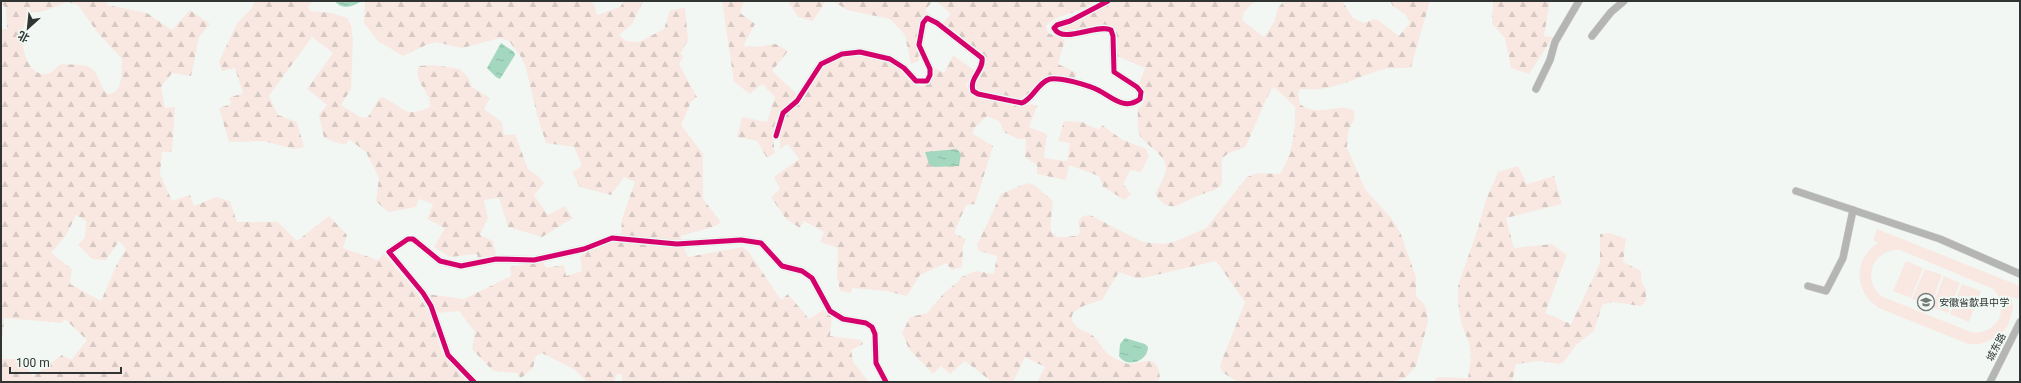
<svg xmlns="http://www.w3.org/2000/svg" width="2021" height="383" font-family="Roboto,'Noto Sans SC',sans-serif">
  <style>
    .grass { fill: #f9e8e1; fill-rule: evenodd }
    .forest { fill: url(#forest-firs); fill-rule: evenodd }
    .water { fill: url(#water-ripples) }
    .lines { fill: none; stroke-linecap: round; stroke-linejoin: round }
    .minor-casing { stroke: #d0d3d1; stroke-width: 8 }
    .minor { stroke: #b5b5b3; stroke-width: 7 }
    .cycleway-casing { stroke: #f0f9f4; stroke-width: 8 }
    .cycleway { stroke: #d6006c; stroke-width: 5 }
    .labels { text-anchor: middle; dominant-baseline: central; stroke-width: 4; stroke-linejoin: round; paint-order: stroke }
    .poi-label { font-size: 10px; fill: #303432; stroke: #f0f9f4; text-anchor: start }
    .street-label { font-size: 10px; fill: #303432; stroke: #f0f9f4 }
  </style>
  <defs>
    <pattern id="forest-firs" width="22" height="20" patternUnits="userSpaceOnUse"><rect width="22" height="20" fill="#f9e8e1"/><path d="M5 1l3.5 6h-7zM16 11l3.5 6h-7z" fill="#d6c8c2"/></pattern>
    <pattern id="water-ripples" width="26" height="14" patternUnits="userSpaceOnUse"><rect width="26" height="14" fill="#a3d8bf"/><path d="M2 4q2-2 4 0t4 0M15 11q2-2 4 0t4 0" fill="none" stroke="#8dbaa5"/></pattern>
  </defs>
  <rect width="100%" height="100%" fill="#f2f7f4"/>
  <g class="grass">
    <path d="M1877,229l143,57 -2,13 -7,-2 2,11 -5,18 -12,12 -16,6h-12l-87,-35c-27,-15 -29,-49 -3,-66l-5,-3zM1895,250h5l93,39c18,19 4,47 -22,43l-90,-36c-18,-16 -10,-43 14,-46z"/>
    <polygon points="1906,261 1923,268 1911,298 1893,291"/>
    <polygon points="1925,269 1942,275 1930,306 1912,299"/>
    <polygon points="1944,276 1960,283 1948,313 1932,307"/>
    <polygon points="1962,284 1981,291 1969,322 1950,314"/>
  </g>
  <g class="forest">
    <path d="M1,1h107l-1,4 40,8 25,17 18,-20 20,14 -11,13 -8,39 -19,-3 -11,14 4,21 10,-1 -3,45h-10l-2,22 12,27 18,-6 4,11 22,-9 14,4 7,21h41l19,19 32,-25 18,19 -4,13 35,12 6,-6 34,40 11,19 13,40 25,29h-466v-23h19l13,17 29,-21 9,5 16,-20 -22,-21 -3,4 -58,-5 -1,18h-2v-307h6l-1,-21 -5,-5zM68,2l10,3 19,27 25,27c-1,11 2,33 -13,35 -13,-7 -6,-25 -26,-29 -7,-1 -15,0 -22,-1 -5,3 -8,9 -15,10 -25,1 -29,-47 -16,-61l14,-2zM76,215l10,6 -1,16 -7,8 14,14 14,1 13,-19 7,8 -9,15 -16,37 -31,-17 2,-15 -21,-16 16,-19z"/>
    <path d="M255,1h58l-5,6 2,4 22,2 15,5 4,7 2,15 -2,49 -10,16 21,13 6,-1 11,-18 3,-2c23,10 21,22 48,10 2,-15 -18,-25 -11,-41l15,-1 26,4 8,8 4,10 18,11 -6,11 18,13 2,13 11,-1 13,35 10,7 6,7 -10,12 14,20 17,-9 8,12 -31,19 -34,-10 -9,-29 -15,2 4,18 -8,17 13,6 3,14 -18,3 -1,-4 -27,3 -16,-10 11,-19 -18,-9 6,-15 -14,-5 -3,8 -28,5 -12,-11 3,-23 -13,-26 -17,-13 -4,6 -21,-7 -5,-23 8,-10 -20,-16 26,-36 -21,-16 -43,59 9,19 19,7 7,25 -10,2 -31,-8 -34,1 -10,-34 12,-4 -2,-6 14,-5 -8,-25 -13,3 -3,-9 18,-39 15,-15z"/>
    <polygon points="365,1 590,1 594,4 597,15 620,7 624,1 643,1 632,24 619,35 626,41 639,42 664,29 670,10 685,8 688,40 680,54 684,56 679,64 697,97 691,102 681,125 703,154 703,199 721,222 716,226 681,236 682,242 621,237 622,219 635,182 624,177 611,195 580,187 572,172 582,166 574,147 546,143 537,115 526,68 520,55 509,41 500,38 462,48 436,42 426,45 403,56 378,41 364,23"/>
    <path d="M722,1h22l-4,12 15,11 -12,22 11,1 22,-3 12,7 -16,20 26,24c-22,20 -28,26 -23,58l-8,5 -10,-17 -20,-4 5,-20 25,5 8,-25 -13,-13 -12,10 -16,-12z"/>
    <polygon points="788,1 826,1 813,21 798,17"/>
    <path d="M833,1h100l-8,9 4,4 -5,2c-10,10 -6,32 -5,45l-8,3 -6,-29 -15,-16 -43,-9z"/>
    <path d="M936,1h160c-6,4 -12,8 -19,10 -12,5 -22,5 -31,15l2,7 17,7 -7,24 19,9 -3,6 -31,-2c-4,9 -16,19 -25,22l-41,-9 -1,-5c4,-12 14,-17 6,-30l-39,-32 8,-9z"/>
    <path d="M1115,1h140l-11,11 -2,8 22,17 10,-15 4,-14 6,-7h58l11,17 11,5 10,-4 4,1 21,16 11,-13 -5,-9 -12,-8 -3,-5h40l-19,66c-10,2 -21,0 -30,3 -27,8 -49,22 -78,19h-3l-2,4 2,11c18,15 39,-3 54,7v8l-6,13 -1,16 18,41 26,29 9,14 16,45v19l8,8 3,7 1,11 -12,44 -10,11 -10,4 -158,1 -16,-10 -2,-7 25,-63 -29,-41 -73,17h-7l-17,-6 -17,28c-13,4 -43,11 -24,28 4,3 10,4 14,7 7,5 10,14 16,19 6,5 13,7 20,10 17,0 29,-13 32,14l-3,4h-120l8,-15 -20,-10 -12,25h-23l1,-1 -26,-20 -15,13 -9,-8 -8,8 -24,-25 -7,-16 8,-16 17,-4 16,-19 17,-14 -1,-2 17,-7 18,3 3,-18 -18,-5 -2,-6 24,-51 26,-11 7,2 19,16c-2,26 -11,42 25,34l2,-3 -2,-11 5,-5 7,-1 53,27 20,2 11,-2 32,-14 41,-51 11,-4 22,1c12,-18 16,-45 15,-67l-21,-20 -5,6 -23,53c-8,7 -18,3 -24,14v24c-7,8 -13,7 -22,11 -18,6 -29,22 -44,0v-3c12,-22 16,-28 -5,-45 -4,-4 -9,-7 -11,-11 -4,-9 -2,-19 -2,-28l5,-4 3,-9 -7,-11 6,-16 -28,-12 -1,-21 -4,-7 -7,-3 -24,4 -19,1 -2,-2z"/>
    <polygon points="1493,1 1550,1 1544,36 1553,37 1529,74 1511,68 1505,38 1492,24"/>
    <path d="M853,55c13,2 28,3 40,9 11,5 21,29 34,20 7,-4 7,-9 7,-16l10,5 9,-18 22,16 -9,14 4,8 6,4 43,10 13,-3 5,2 -8,21 18,7 -3,24 23,3 3,-18 -12,-2 6,-20 18,1 17,8 3,-5 19,14 25,10 3,7 -8,16 -11,-2 -7,14 8,10 -6,6 -22,-13 -4,-11 -30,-11 -3,15 -29,-6v-9l-12,-8 1,-18h-8l-14,-7 -5,-11 -12,-5 -13,12 -1,6 20,12 -18,58 -9,1 -12,28 12,6 -3,7 -1,21 -10,3 -6,-7 -26,12 -13,21 -21,-5 -34,-3 -1,5 -11,-2 -3,-15 1,-28 -18,-6 4,-10 -20,-11 -4,7 -14,-9 -15,-22 9,-8 -6,-12 25,-18 -11,-15 -8,5v-22l4,-12 16,-13 19,-33 4,-4z"/>
    <polygon points="1518,166 1527,184 1554,176 1562,204 1506,218 1514,248 1552,244 1567,255 1545,313 1571,324 1600,263 1600,234 1610,233 1626,239 1623,262 1641,271 1641,281 1646,290 1646,301 1641,306 1612,302 1602,305 1594,331 1576,345 1563,363 1559,364 1538,361 1516,364 1512,382 1433,382 1438,377 1468,378 1471,358 1469,343 1461,323 1458,301 1458,286 1478,228 1486,200 1498,172"/>
    <polygon points="621,241 683,245 688,257 742,247 749,252 781,300 788,294 809,319 823,310 832,317 830,336 861,340 863,344 851,350 853,362 869,382 622,382 622,375 617,374 614,382 587,382 575,370 542,353 536,356 533,368 521,378 516,373 493,371 472,349 475,332 459,311 437,313 427,294 464,299 511,276 510,267 543,261 546,268 564,265 566,276 582,271 580,256 603,244"/>
  </g>
  <g class="water">
    <path d="M335,1h27c-8,5 -20,10 -27,0z"/>
    <polygon points="501,43 514,52 515,55 500,79 496,77 487,68"/>
    <polygon points="957,149 961,154 959,166 934,167 929,164 925,152"/>
    <path d="M1125,338l20,6 3,3c0,14 -21,22 -29,9l1,-12z"/>
  </g>
  <g class="lines">
    <g class="minor-casing">
      <g id="minor">
        <polyline points="1592,36 1611,12 1624,1"/>
        <polyline points="1536,89 1550,60 1555,42 1579,1"/>
        <path d="M776,136l7,-23 14,-12 24,-37 21,-10 18,-2 30,7 14,9 12,13h11l3,-6v-6l-11,-24 4,-22 4,-5 10,5 45,35c2,13 -13,19 -9,33l5,3 44,9c11,-4 16,-21 28,-24 10,-2 38,6 48,11 14,7 26,21 42,9l1,-7 -4,-5 -23,-15 -1,-36 -2,-6c-14,-7 -48,15 -57,-2l3,-3 13,-4 38,-20"/>
        <polyline points="1796,191 1940,239 2020,274"/>
        <polyline points="1808,286 1826,291 1843,258 1853,210"/>
        <polyline points="474,382 448,355 431,306 423,293 389,252 408,239 413,239 440,261 461,266 496,259 534,260 584,249 612,238 677,244 741,240 761,243 782,266 802,271 812,278 830,311 843,319 866,323 872,327 875,334 876,363 886,382"/>
        <polyline points="1990,382 2020,322"/>
      </g>
    </g>
    <use href="#minor" class="minor"/>
    <g class="cycleway-casing">
      <g id="cycleway">
        <path d="M776,136l7,-23 14,-12 24,-37 21,-10 18,-2 30,7 14,9 12,13h11l3,-6v-6l-11,-24 4,-22 4,-5 10,5 45,35c2,13 -13,19 -9,33l5,3 44,9c11,-4 16,-21 28,-24 10,-2 38,6 48,11 14,7 26,21 42,9l1,-7 -4,-5 -23,-15 -1,-36 -2,-6c-14,-7 -48,15 -57,-2l3,-3 13,-4 38,-20"/>
        <polyline points="474,382 448,355 431,306 423,293 389,252 408,239 413,239 440,261 461,266 496,259 534,260 584,249 612,238 677,244 741,240 761,243 782,266 802,271 812,278 830,311 843,319 866,323 872,327 875,334 876,363 886,382"/>
      </g>
    </g>
    <use href="#cycleway" class="cycleway"/>
  </g>
  <defs>
    <g id="school-ring" transform="scale(0.9)"><circle r="9.5" fill="#f0f9f4" stroke="#747876" stroke-width="1.5"/><path d="M0-5L7-2L0 1L-7-2ZM-4 1L0 2.5L4 1V4Q0 6-4 4Z" fill="#747876"/></g>
  </defs>
  <g fill-rule="evenodd">
    <use href="#school-ring" x="1926" y="302"/>
  </g>
  <g class="labels">
    <g class="poi-label">
      <text x="1939" y="302">安徽省歙县中学</text>
    </g>
    <g class="street-label">
      <text transform="translate(1996 347) rotate(-63)">城东路</text>
    </g>
  </g>
  <rect width="2021" height="383" fill="none" stroke="#303432" stroke-width="4"/>
  <g transform="translate(28 28) rotate(207)" stroke="#f0f9f4" stroke-width="3" paint-order="stroke">
  <path d="M0-3L7 15L0 10L-7 15Z" fill="#303432"/>
  <text y="-6" font-size="11" font-weight="bold" text-anchor="middle" fill="#303432">北</text>
  </g>
  <path d="M10 367v6h111v-6" fill="none" stroke="#303432" stroke-width="2"/>
  <text x="16" y="367" font-size="12" fill="#303432" stroke="#f0f9f4" stroke-width="3" paint-order="stroke">100 m</text>
</svg>
